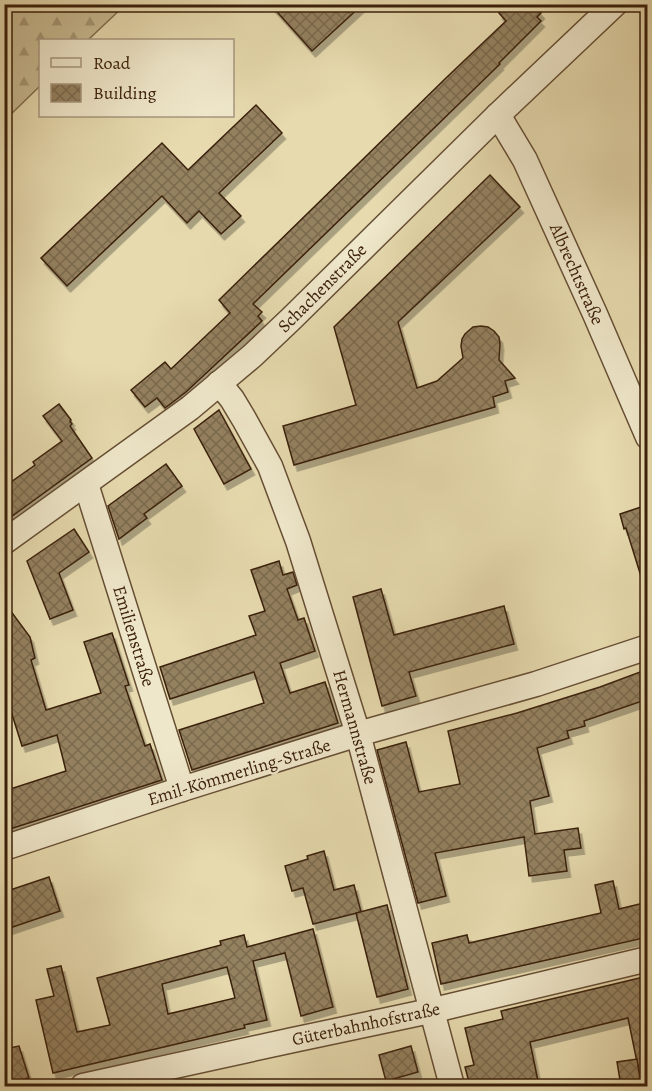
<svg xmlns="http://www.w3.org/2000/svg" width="652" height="1091" font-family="Alegreya,serif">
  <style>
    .forest { fill: url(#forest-firs); stroke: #826d4e; stroke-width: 1.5 }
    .building { fill: url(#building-cross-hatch); stroke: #3b200b; stroke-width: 1.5; fill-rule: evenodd; filter: url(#shadow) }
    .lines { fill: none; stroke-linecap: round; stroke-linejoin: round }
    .minor-casing { stroke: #664e34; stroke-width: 27 }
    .minor { stroke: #efe7ca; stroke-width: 24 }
    .labels { text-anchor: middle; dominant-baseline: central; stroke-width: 5; stroke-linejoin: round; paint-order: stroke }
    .street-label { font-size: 18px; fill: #3b200b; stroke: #efe7ca }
  </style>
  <defs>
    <pattern id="forest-firs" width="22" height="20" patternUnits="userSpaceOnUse" patternTransform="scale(1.5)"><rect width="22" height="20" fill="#c9ba92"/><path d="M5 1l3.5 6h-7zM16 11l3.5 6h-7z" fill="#a49775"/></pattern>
    <pattern id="building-cross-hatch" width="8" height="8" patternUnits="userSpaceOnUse" patternTransform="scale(1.5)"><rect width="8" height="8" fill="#948160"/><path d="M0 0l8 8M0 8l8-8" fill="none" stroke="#7a694d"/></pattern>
    <filter id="shadow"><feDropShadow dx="3.5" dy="6" stdDeviation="0" flood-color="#0004"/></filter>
  </defs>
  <rect width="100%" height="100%" fill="#e6daae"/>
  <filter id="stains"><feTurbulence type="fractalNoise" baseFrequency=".00333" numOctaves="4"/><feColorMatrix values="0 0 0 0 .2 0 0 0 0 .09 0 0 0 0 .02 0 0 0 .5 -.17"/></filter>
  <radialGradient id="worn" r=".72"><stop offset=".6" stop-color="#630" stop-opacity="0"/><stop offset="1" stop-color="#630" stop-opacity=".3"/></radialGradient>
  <polygon class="forest" points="5,4 125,4 125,5 88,40 40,40 40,86 5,120"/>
  <g class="building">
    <polygon points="270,4 363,4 312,51"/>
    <polygon points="507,4 533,4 541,13 537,17 541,21 499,63 500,64 253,304 262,312 258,316 262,321 186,392 165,408 157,398 145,407 131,390 165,362 171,369 230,313 219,300 447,77 506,21 499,13"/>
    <polygon points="256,105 282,133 219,193 241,216 221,234 199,211 187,223 162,196 67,286 41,258 162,143 188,170"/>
    <polygon points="490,175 520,207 398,322 417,388 437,381 463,358 461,346 462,339 465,334 473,327 481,326 488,327 494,331 499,337 500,344 499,360 515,378 505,381 508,392 493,397 495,407 294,465 283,426 356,405 334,327"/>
    <polygon points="59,404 71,420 70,421 72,424 70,426 92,458 4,522 4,487 35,465 33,462 62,441 43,416"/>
    <polygon points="219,410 251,469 224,484 194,429"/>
    <polygon points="166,464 182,486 144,514 147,518 119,539 108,506"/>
    <polygon points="644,506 648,518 648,585 644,586 626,528 624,529 620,514"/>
    <polygon points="74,529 89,552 59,573 73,610 50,619 27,561"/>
    <polygon points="279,561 283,575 293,572 297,585 287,589 298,620 304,618 315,651 280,663 290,693 325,682 338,723 192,770 179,730 264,703 254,672 170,699 160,667 256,635 249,616 265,611 251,570"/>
    <polygon points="381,589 394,635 504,606 514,644 409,672 416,696 382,706 353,597"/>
    <polygon points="4,602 30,637 35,658 31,660 46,710 101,693 84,642 112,633 129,685 125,686 145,746 150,744 162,780 4,831 4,791 66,771 57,735 22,746 4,689"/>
    <polygon points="648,669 648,699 584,721 585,726 567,731 569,738 537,748 549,796 530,801 535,834 578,828 581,848 564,850 567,871 529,876 524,837 435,853 446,896 418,903 377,750 406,742 419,792 460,784 448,731 517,713 600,687"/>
    <polygon points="324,851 334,890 354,885 361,912 313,924 303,888 292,891 285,866 308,859 307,856"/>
    <polygon points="49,877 60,911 4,930 4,892"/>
    <polygon points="613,881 619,909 648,902 648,937 441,984 432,943 467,935 469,943 601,913 595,885"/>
    <polygon points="387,905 408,989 377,997 356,913"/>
    <path d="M313,929l20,78 -32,9 -16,-63 -32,8 14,59 -23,5 1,3 -192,45 -17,-73 18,-4 -7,-27 14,-3 16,66 33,-7 -13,-47 124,-33 -1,-4 24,-6 3,12zM227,967l8,31 -67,16 -6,-30z"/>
    <polygon points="648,976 648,1076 640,1077 628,1018 530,1042 539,1086 470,1086 465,1067 474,1065 465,1028 503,1019 501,1011"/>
    <polygon points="19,1046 29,1078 4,1084 4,1049"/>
    <polygon points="411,1046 418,1072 386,1081 379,1055"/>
    <polygon points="637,1059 641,1086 621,1086 617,1062"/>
  </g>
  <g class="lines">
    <g class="minor-casing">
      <g id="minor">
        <polyline points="498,115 525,160 595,314 648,437"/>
        <polyline points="219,383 232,399 244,419 270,466 298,541 358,734 452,1086"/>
        <polyline points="86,484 182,789"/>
        <polyline points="4,542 190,408 252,356 291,319 498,115 615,4"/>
        <polyline points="4,848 182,789 358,734 536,684 648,647"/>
        <polyline points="83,1086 293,1040 430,1011 648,959"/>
      </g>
    </g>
    <use href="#minor" class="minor"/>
  </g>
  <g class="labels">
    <g class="street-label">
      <text transform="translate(577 274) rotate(66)">Albrechtstraße</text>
      <text transform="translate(322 288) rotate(-45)">Schachenstraße</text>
      <text transform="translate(134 636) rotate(73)">Emilienstraße</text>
      <text transform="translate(355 727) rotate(74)">Hermannstraße</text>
      <text transform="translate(239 772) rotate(-17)">Emil-Kömmerling-Straße</text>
      <text transform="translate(366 1024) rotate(-12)">Güterbahnhofstraße</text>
    </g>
  </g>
  <rect width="652" height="1091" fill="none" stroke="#e6daae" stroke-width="24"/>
  <rect x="6" y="6" width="640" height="1079" fill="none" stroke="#3b200b" stroke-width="3"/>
  <rect x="12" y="12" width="628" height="1067" fill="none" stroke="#3b200b" stroke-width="1.5"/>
  <rect x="39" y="39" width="195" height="78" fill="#efe7ca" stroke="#a7977e" stroke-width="1.5"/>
  <rect x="51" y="58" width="30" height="9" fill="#efe7ca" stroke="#a7977e" stroke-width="1.5"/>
  <text x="93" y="69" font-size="18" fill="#3b200b">Road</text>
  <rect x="51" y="84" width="30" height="18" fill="url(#building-cross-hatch)" stroke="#a7977e" stroke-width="1.5"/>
  <text x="93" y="99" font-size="18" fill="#3b200b">Building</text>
  <rect width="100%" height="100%" filter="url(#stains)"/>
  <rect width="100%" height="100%" fill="url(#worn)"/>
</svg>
